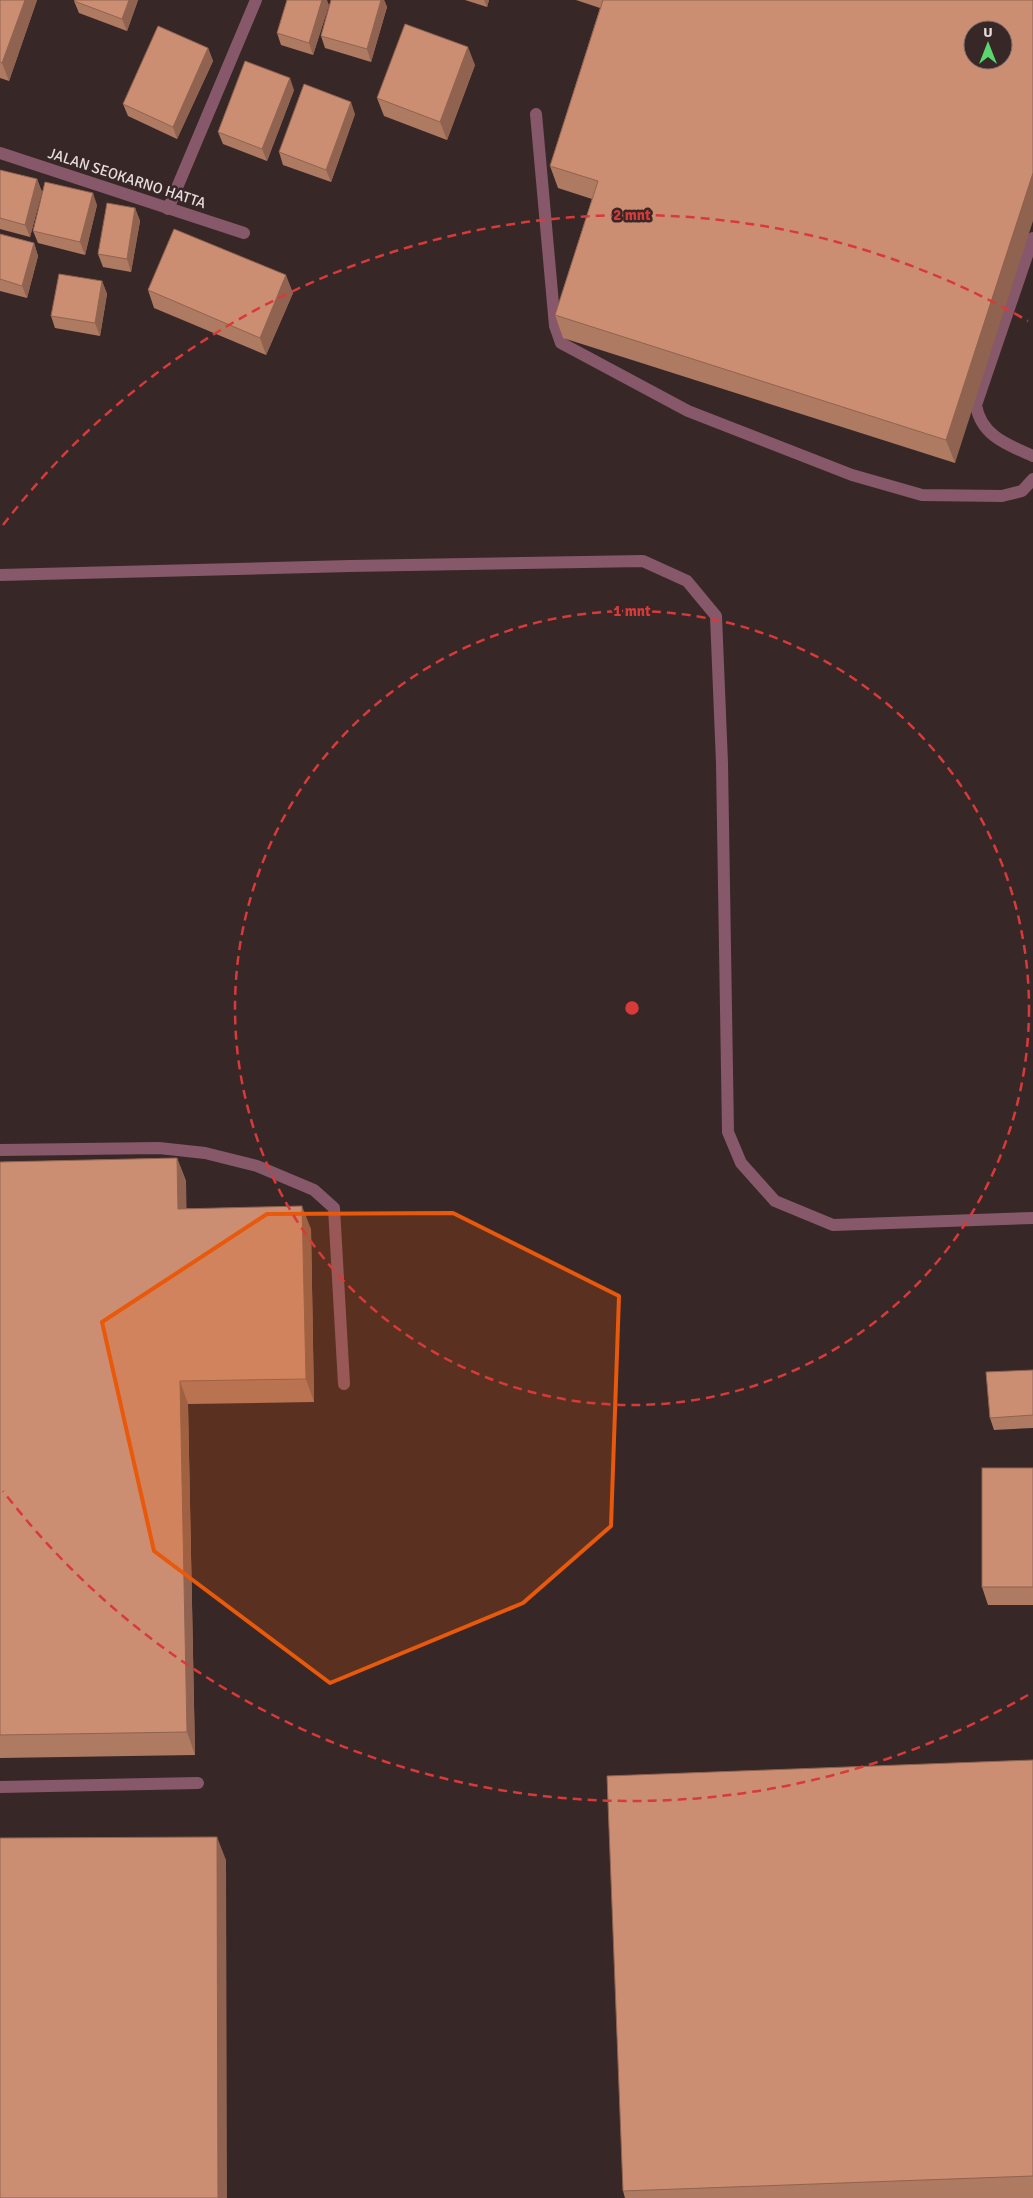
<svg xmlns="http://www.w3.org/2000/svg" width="1033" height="2198" font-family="Signika,sans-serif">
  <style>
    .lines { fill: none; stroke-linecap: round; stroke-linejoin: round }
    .minor { stroke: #86586a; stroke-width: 12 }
    .wall { fill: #af7a62 }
    .shaded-wall { fill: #8f6350 }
    .building { fill: #cc8e72; stroke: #8f6350; fill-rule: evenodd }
    .marked { fill: #e8590c; fill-opacity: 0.2; stroke: #e8590c; stroke-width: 4; stroke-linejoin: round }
    .ring { fill: none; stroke: #d83a3a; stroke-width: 2.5; stroke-dasharray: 9 6 }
    .labels { text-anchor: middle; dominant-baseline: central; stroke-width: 5; stroke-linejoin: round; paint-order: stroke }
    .street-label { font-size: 15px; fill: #e7dbdb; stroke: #382727 }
    .centre { fill: #d83a3a; stroke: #382727; stroke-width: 2.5 }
    .ring-label { font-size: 15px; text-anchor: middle; font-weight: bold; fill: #d83a3a; stroke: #382727; stroke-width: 5; stroke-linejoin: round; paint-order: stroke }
  </style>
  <rect width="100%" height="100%" fill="#382727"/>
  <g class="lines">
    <g class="minor">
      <polyline points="536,114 555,326 561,343 688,411 852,475 922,495 1002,496 1022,491 1033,479"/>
      <polyline points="0,153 244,233"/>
      <polyline points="168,209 256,0"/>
      <path d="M1033,238l-57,167c5,31 32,40 57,51"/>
      <polyline points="0,575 350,566 643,561 687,581 716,616 722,763 728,1132 741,1163 775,1201 833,1225 1033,1218"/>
      <polyline points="0,1150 159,1148 205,1153 257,1166 314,1190 334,1208 344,1384"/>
      <polyline points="0,1787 198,1783"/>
    </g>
  </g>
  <g class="wall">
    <polygon points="0,0 37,0 9,81 0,78"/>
    <polygon points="75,0 138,0 127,31 79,13 74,1"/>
    <polygon points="331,0 384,0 387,7 371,62 325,48 321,36"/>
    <polygon points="465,0 489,0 487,7"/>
    <polygon points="576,0 1033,0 955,463 563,338 555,315 592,199 558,188 550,166 600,8"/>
    <polygon points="329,5 313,55 281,45 277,33"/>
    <polygon points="208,48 213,61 177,139 128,116 123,104"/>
    <polygon points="475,65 447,140 384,116 377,98"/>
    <polygon points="294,90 267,161 223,144 218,132"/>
    <polygon points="355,114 331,182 283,165 279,152"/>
    <polygon points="0,170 37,179 42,192 30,237 0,229"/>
    <polygon points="97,205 85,255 38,243 33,231"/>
    <polygon points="135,208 140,221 131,272 103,267 98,254"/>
    <polygon points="0,234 34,243 38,256 27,298 0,291"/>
    <polygon points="102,281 107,294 100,336 55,328 51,316"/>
    <polygon points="148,290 293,293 266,355 154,308"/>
    <polygon points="177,1158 186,1181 186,1208 311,1229 314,1402 188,1404 195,1755 0,1758 0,1162"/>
    <polygon points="1033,1370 1033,1428 994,1430 990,1418"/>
    <polygon points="1033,1468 1033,1605 988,1605 982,1587"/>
    <polygon points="1033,1760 1033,2198 625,2198 623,2191"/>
  </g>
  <g class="shaded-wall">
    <polygon points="25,0 37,0 9,81 2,63"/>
    <polygon points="129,0 138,0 127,31 122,19"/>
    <polygon points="322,0 327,0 329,5 313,55 309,43"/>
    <polygon points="381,0 384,0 387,7 371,62 367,49"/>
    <polygon points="484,0 489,0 487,7"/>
    <polygon points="468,47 475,65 447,140 440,122"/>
    <polygon points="208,48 213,61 177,139 173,127"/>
    <polygon points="290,78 294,90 267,161 262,149"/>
    <polygon points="351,102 355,114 331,182 326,170"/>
    <polygon points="1033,173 1033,221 955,463 946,440"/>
    <polygon points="37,179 42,192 30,237 25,225"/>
    <polygon points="93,193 97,205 85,255 80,242"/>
    <polygon points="135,208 140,221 131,272 127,259"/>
    <polygon points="34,243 38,256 27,298 22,286"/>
    <polygon points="286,275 293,293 266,355 260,338"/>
    <polygon points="102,281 107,294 100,336 95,323"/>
    <polygon points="177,1158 186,1181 187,1231 178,1209"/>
    <polygon points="302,1206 311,1229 314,1402 306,1379"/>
    <polygon points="180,1381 188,1404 195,1755 187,1732"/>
    <polygon points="217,1837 226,1860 227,2198 218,2198"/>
  </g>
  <g class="building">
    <polygon points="0,0 25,0 2,63 0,62"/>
    <polygon points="75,0 129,0 122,19 74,1"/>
    <polygon points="287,0 322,0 309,43 277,33"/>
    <polygon points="331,0 381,0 367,49 321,36"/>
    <path d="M603,0h430v173l-87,267 -391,-125 43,-134 -48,-15zM973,30h30v30h-30z"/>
    <polygon points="405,24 468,47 440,122 377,98"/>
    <polygon points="158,26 208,48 173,127 123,104"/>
    <polygon points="245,61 290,78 262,149 218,132"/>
    <polygon points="304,84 351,102 326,170 279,152"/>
    <polygon points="0,170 37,179 25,225 0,218"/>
    <polygon points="45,182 93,193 80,242 33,231"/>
    <polygon points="107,203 135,208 127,259 98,254"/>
    <polygon points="174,229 286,275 260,338 148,290"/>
    <polygon points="0,234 34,243 22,286 0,279"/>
    <polygon points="59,274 102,281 95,323 51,316"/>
    <polygon points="177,1158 178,1209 302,1206 306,1379 180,1381 187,1732 0,1735 0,1162"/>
    <polygon points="1033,1370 1033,1415 990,1418 986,1372"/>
    <rect x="982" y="1468" width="51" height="119"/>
    <polygon points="1033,1760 1033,2176 623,2191 607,1776"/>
    <polygon points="217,1837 218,2198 0,2198 0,1838"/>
  </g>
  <path class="marked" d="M453,1213l166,83 -8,230 -88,77 -193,80 -176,-132 -52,-229 165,-108z"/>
  <g class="ring">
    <circle cx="632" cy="1008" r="397"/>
    <path d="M1028 1695A793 793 0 0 1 3 1491M3 525A793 793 0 0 1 1028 321"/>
  </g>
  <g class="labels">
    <g class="street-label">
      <text transform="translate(127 178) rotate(18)">JALAN SEOKARNO HATTA</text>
    </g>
  </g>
  <circle cx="632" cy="1008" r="8" class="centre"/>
  <g class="ring-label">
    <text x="632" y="220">2 mnt</text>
    <text x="632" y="616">1 mnt</text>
  </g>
  <g transform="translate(988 45)"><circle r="24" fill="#382727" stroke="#7e6f6f"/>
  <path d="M0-4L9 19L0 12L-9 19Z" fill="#5bd56e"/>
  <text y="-8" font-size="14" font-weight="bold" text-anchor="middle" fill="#e7dbdb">U</text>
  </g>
</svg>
